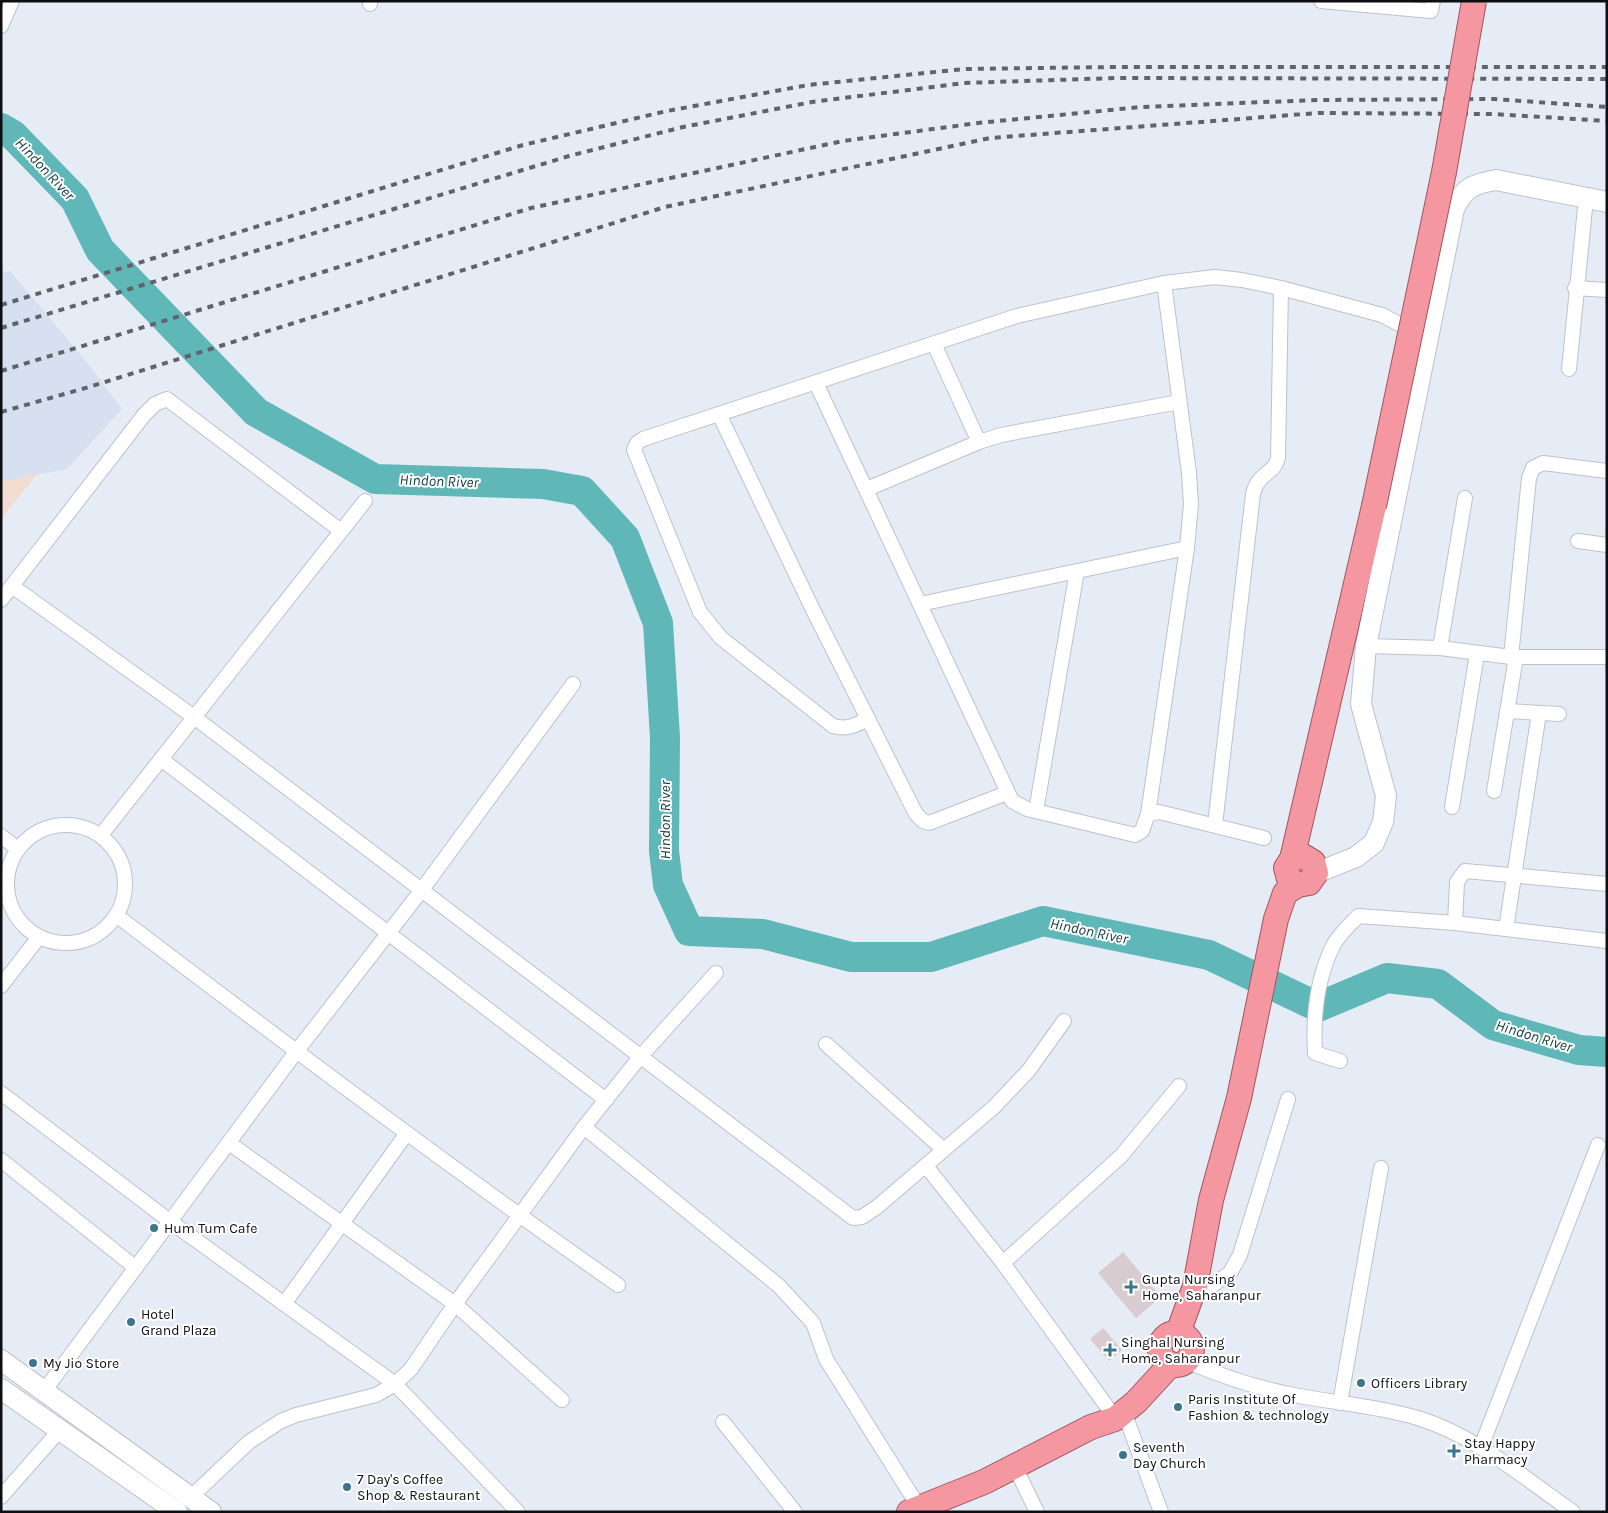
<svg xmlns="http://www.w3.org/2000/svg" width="1608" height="1513" font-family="Karla,sans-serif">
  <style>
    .built { fill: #d7e0f0 }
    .industrial { fill: #f3dcd0 }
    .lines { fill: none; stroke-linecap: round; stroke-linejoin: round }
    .river { stroke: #60b7b8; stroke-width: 30 }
    .building { fill: #d8ccd1 }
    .minor-casing { stroke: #bcc2cb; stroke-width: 16 }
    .secondary-casing { stroke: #bcc2cb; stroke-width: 22 }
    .trunk-casing { stroke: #a1565f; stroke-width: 26 }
    .minor { stroke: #fff; stroke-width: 14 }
    .secondary { stroke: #fff; stroke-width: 20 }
    .trunk { stroke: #f497a0; stroke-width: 24 }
    .rail { stroke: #606369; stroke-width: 4; stroke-dasharray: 6 6; stroke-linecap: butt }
    .trunk-bridge-casing { stroke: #a1565f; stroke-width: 26; stroke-linecap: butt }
    .trunk-bridge { stroke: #f497a0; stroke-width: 24 }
    .poi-dot { fill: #3b758e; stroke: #fff; stroke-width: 2 }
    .labels { text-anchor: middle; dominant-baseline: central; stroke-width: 4; stroke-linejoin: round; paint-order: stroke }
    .poi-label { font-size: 14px; fill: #0c0e11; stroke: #fff; text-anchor: start }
    .water-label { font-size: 15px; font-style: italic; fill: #123b3c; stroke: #fff }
  </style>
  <rect width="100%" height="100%" fill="#e6ecf6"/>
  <polygon class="built" points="10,271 89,365 122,409 67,469 1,482 1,273"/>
  <polygon class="industrial" points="37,474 1,519 1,482"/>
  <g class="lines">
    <polyline class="river" points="1,128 13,135 75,199 100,250 256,412 375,479 543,484 582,491 625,538 658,623 665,738 664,851 668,885 689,931 763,934 851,957 931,957 1043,921 1209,955 1318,1007 1387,978 1438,984 1493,1025 1579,1050 1607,1052"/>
  </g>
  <g class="building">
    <polygon points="1123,1252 1161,1297 1136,1318 1098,1273"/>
    <polygon points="1103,1328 1122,1350 1109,1361 1090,1339"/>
  </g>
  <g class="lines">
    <g class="minor-casing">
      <g id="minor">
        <polyline points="1321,1 1431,11 1433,1"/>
        <polyline points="370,4 370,1"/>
        <polyline points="1,26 12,1"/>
        <polyline points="1575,288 1607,290"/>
        <polyline points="934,344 979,442"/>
        <polyline points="1569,369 1586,198"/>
        <polyline points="816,383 1012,801 1027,809 1135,835 1142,831 1148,814 1159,812 1264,838"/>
        <polyline points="719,414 814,612 916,814 923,821 929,823 1007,793"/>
        <polyline points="867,489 979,442 1001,435 1179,402"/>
        <polyline points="1578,541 1607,545"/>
        <polyline points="12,586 194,717 853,1218 862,1217 877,1207 994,1107 1029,1070 1064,1021"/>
        <polyline points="1,600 144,415 155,404 167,399 341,531"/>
        <polyline points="920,604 1187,548"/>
        <polyline points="1366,646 1440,648 1511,657 1607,657"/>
        <polyline points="1440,648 1465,498"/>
        <polyline points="1511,657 1529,478 1533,468 1543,463 1607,471"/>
        <polyline points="1507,711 1559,714"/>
        <path d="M868,719c-12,6 -21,11 -35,7l-112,-88 -21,-26 -63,-155 -3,-7 3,-7 6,-4 374,-123 147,-33 51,-6 27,3 39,8 101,27 34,18"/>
        <polyline points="161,759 606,1100"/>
        <polyline points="1494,791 1516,657"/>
        <polyline points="1452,807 1477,654"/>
        <polyline points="1036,811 1077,571"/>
        <polyline points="1148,814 1187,548 1191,504 1189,473 1164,283"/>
        <circle cx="66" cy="884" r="59"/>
        <path d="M1215,825l38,-331c5,-22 21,-19 25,-36l3,-170"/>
        <polyline points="101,835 365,501"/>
        <polyline points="1,836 18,849"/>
        <path d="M116,915c166,126 332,251 502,370"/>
        <polyline points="1455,923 1457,882 1465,871 1607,884"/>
        <polyline points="1506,929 1539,713"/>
        <polyline points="1,986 39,937"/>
        <polyline points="826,1044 944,1150"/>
        <path d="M1340,1061l-25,-8c-2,-36 2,-75 18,-107 5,-11 17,-21 25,-30l97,7 152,18"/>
        <polyline points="1,1093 171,1222 395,1384 518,1512"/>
        <polyline points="584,1127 779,1286 813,1323 826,1359 922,1512"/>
        <polyline points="229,1143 455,1304 562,1400"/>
        <polyline points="1,1160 136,1268"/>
        <polyline points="926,1166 1003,1263 1108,1408"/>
        <polyline points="1003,1263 1121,1156 1179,1086"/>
        <polyline points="1211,1286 1230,1273 1240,1255 1288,1099"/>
        <polyline points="284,1304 407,1133"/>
        <path d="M1186,1361c35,15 70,27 108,34 41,8 84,11 124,23 58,18 106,60 155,94"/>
        <polyline points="44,1391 296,1052 421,891 573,684"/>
        <polyline points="1340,1403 1381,1168"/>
        <polyline points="1124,1412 1161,1512"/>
        <polyline points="723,1422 795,1512"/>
        <polyline points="1481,1447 1598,1145"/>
        <polyline points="1015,1467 1037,1512"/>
        <polyline points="192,1496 249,1442 281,1421 296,1415 376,1395 395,1384 411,1369 455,1304 584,1127 640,1057 716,973"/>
        <polyline points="1,1497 59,1431"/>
      </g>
    </g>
    <g class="secondary-casing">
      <g id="secondary">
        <path d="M1316,873l40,-16 18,-14 9,-21 3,-26 -25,-92 5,-58 88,-437c10,-21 18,-25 42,-29l111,22"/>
        <polyline points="1,1360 211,1512"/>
        <polyline points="1,1389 177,1512"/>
      </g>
    </g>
    <g class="trunk-casing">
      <g id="trunk">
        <polyline points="1292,859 1374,506"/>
        <polyline points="1178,1333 1195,1286 1211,1200 1239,1098 1276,919 1285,893 1298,885 1309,883 1316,873 1313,862 1303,856 1292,859 1286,868 1289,879 1298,885"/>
        <circle cx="1176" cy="1349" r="16"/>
        <polyline points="909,1512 984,1482 1091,1427 1115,1419 1136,1402 1171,1364"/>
      </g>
    </g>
    <use href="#minor" class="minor"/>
    <use href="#secondary" class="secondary"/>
    <use href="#trunk" class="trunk"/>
    <g class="rail">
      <polyline points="1,305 523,145 667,111 808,85 964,69 1114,67 1607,67"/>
      <polyline points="1,328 569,156 683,127 812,102 964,83 1116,78 1607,79"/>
      <polyline points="1,371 531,208 843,141 978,123 1141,107 1316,100 1494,99 1607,107"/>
      <polyline points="1,412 89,387 665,207 990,138 1318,113 1493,114 1607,121"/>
    </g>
    <g class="trunk-bridge-casing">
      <polyline id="trunk-bridge" points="1374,506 1444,172 1474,1"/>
    </g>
    <use href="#trunk-bridge" class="trunk-bridge"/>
  </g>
  <g class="poi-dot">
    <circle cx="154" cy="1228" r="5"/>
    <path d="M1128.5 1279.5h5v5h5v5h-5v5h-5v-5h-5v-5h5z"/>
    <circle cx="131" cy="1322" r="5"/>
    <path d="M1107.5 1342.5h5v5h5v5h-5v5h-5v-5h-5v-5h5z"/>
    <circle cx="33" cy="1363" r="5"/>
    <circle cx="1361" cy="1383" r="5"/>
    <circle cx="1178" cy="1407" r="5"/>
    <path d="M1451.5 1443.5h5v5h5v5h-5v5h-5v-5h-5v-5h5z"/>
    <circle cx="1123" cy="1455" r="5"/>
    <circle cx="347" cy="1487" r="5"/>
  </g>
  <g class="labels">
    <g class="poi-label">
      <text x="164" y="1228">Hum Tum Cafe</text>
      <text x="1142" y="1279">Gupta Nursing<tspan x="1142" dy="16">Home, Saharanpur</tspan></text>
      <text x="141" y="1314">Hotel<tspan x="141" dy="16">Grand Plaza</tspan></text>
      <text x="1121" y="1342">Singhal Nursing<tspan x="1121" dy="16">Home, Saharanpur</tspan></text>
      <text x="43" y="1363">My Jio Store</text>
      <text x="1371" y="1383">Officers Library</text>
      <text x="1188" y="1399">Paris Institute Of<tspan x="1188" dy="16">Fashion &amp; technology</tspan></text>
      <text x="1464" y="1443">Stay Happy<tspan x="1464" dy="16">Pharmacy</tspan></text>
      <text x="1133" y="1447">Seventh<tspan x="1133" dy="16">Day Church</tspan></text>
      <text x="357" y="1479">7 Day's Coffee<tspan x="357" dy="16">Shop &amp; Restaurant</tspan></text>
    </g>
    <g class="water-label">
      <text transform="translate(45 169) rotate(47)">Hindon River</text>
      <text transform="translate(439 481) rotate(2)">Hindon River</text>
      <text transform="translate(665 820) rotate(-90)">Hindon River</text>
      <text transform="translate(1089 931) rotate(12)">Hindon River</text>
      <text transform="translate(1534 1036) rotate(17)">Hindon River</text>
    </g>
  </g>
  <rect width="1608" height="1513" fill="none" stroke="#0c0e11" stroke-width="5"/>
</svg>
